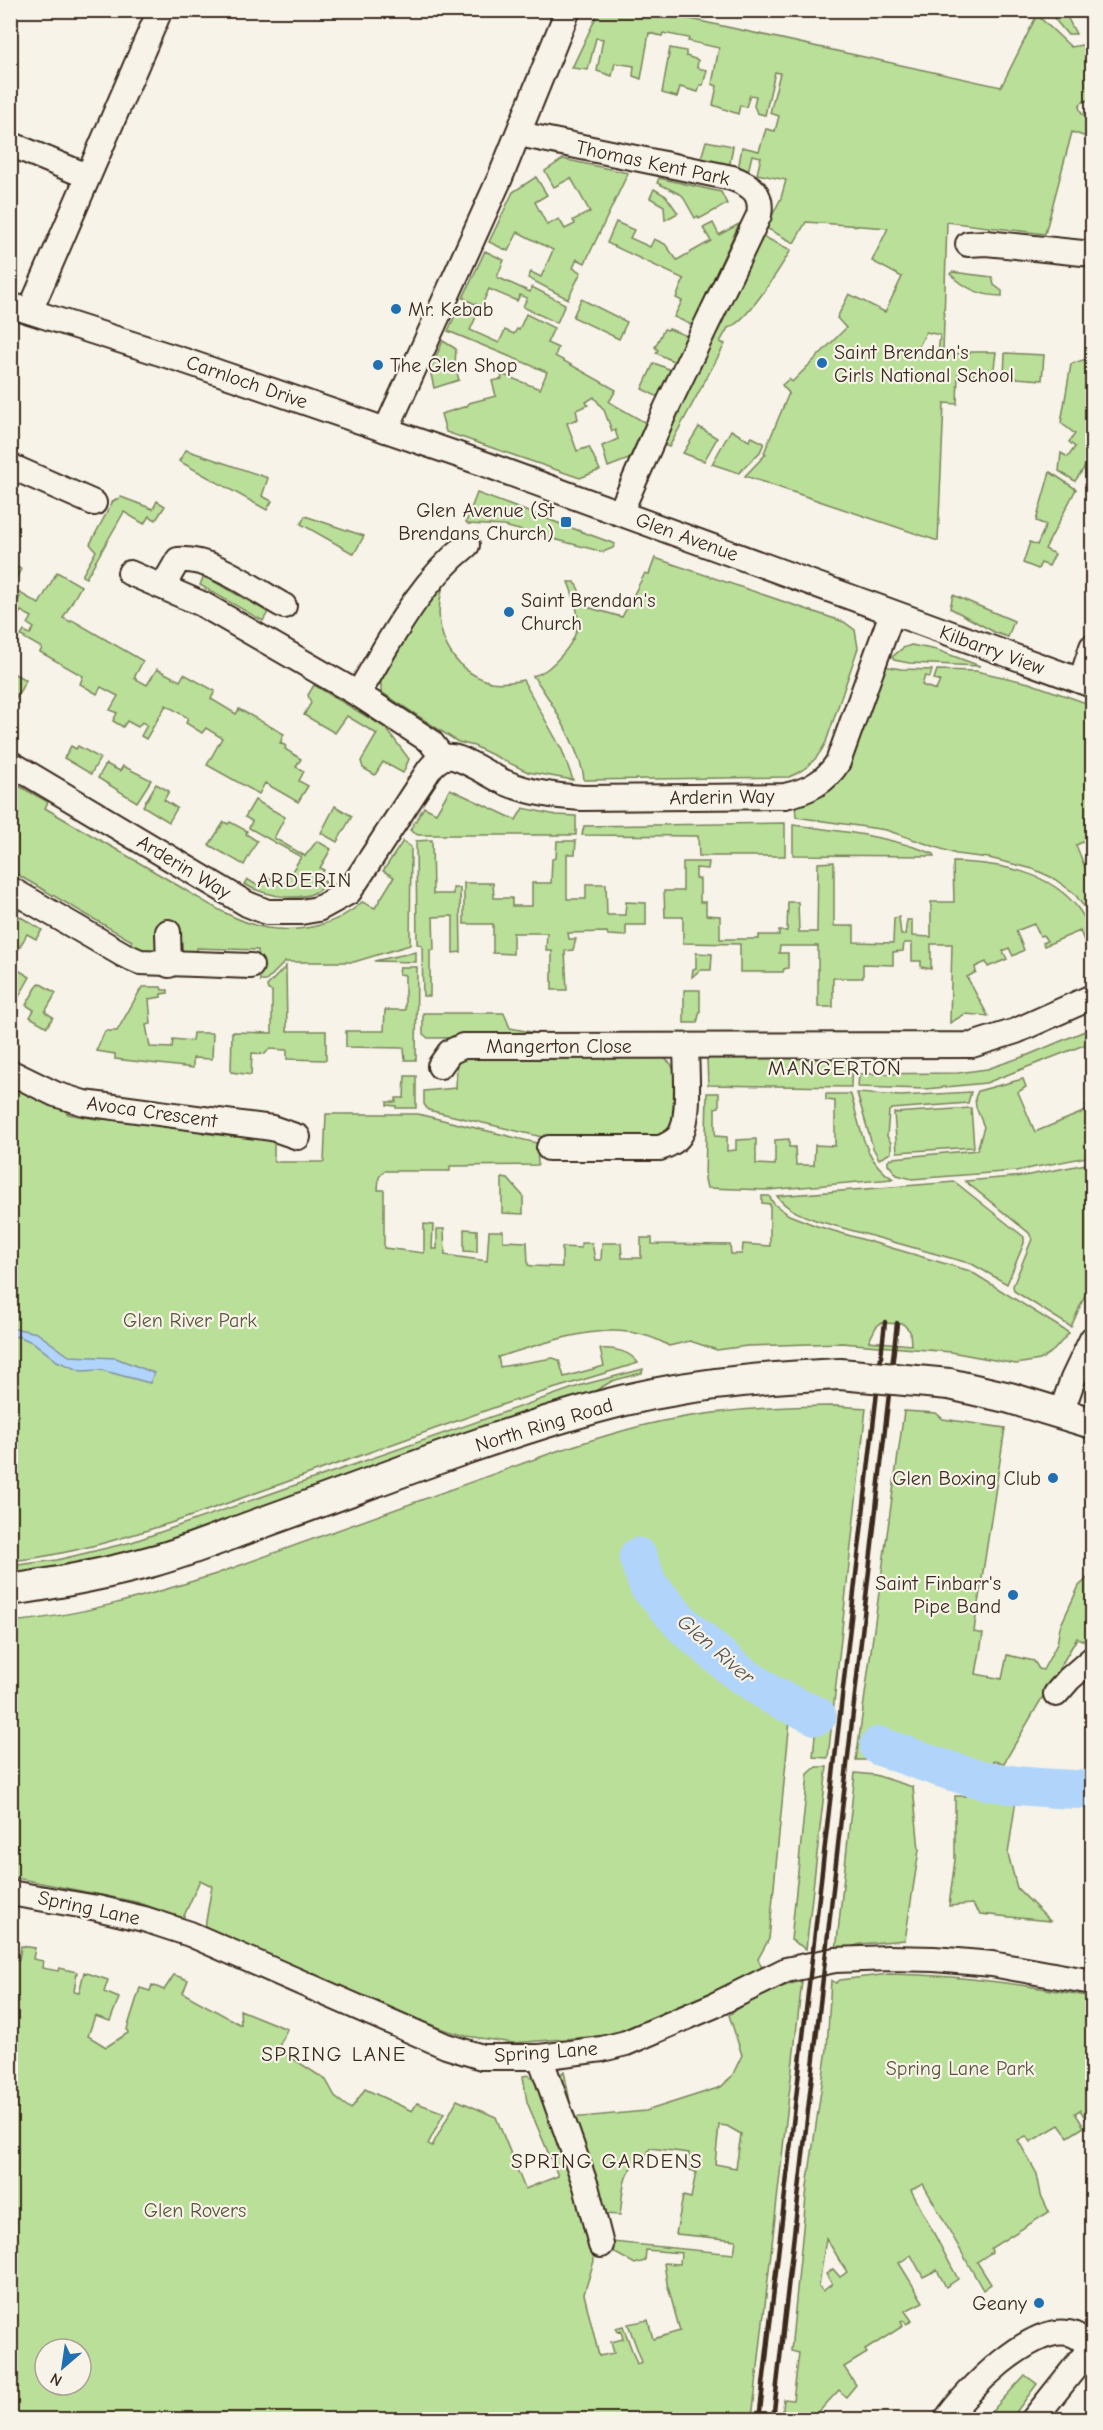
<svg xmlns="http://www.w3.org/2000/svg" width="1103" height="2430" font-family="'Comic Neue',sans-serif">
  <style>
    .green { fill: #badf99; stroke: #7a845c; stroke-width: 1.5; fill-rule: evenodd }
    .water { fill: #b1d5fa; stroke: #8291a2; stroke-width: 1.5 }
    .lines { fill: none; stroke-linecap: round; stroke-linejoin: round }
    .river { stroke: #b1d5fa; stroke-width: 39 }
    .minor-casing { stroke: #3b2a1e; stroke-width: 28 }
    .major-casing { stroke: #3b2a1e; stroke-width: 34 }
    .minor { stroke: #f7f3e8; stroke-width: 24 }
    .major { stroke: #f7f3e8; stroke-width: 30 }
    .rail { stroke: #3b2a1e; stroke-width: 4.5 }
    .major-bridge-casing { stroke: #3b2a1e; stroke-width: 34; stroke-linecap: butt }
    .major-bridge { stroke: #f7f3e8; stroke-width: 30 }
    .poi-dot { fill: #1f6fb2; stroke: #f7f3e8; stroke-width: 2 }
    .labels { text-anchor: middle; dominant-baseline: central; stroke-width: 4.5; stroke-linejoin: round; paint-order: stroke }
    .street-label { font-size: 20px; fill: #3b2a1e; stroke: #f7f3e8 }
    .poi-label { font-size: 20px; fill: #3b2a1e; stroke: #f7f3e8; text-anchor: start }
    .park-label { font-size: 20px; fill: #5b573d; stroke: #f7f3e8 }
    .neighbourhood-label { font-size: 21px; letter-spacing: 1.5px; fill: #3b2a1e; stroke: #f7f3e8 }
    .water-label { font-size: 21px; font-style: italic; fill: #585555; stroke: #f7f3e8 }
  </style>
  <rect width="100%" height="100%" fill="#f7f3e8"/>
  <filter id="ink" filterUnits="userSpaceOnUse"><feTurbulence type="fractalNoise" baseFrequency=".0167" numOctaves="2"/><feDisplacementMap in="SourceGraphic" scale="12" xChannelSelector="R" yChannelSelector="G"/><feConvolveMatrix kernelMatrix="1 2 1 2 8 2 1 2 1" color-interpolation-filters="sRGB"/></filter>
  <g filter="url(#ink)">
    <g class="green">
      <path d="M599,11h55l347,76 36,-72 34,32 11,-2 10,-5v58l-11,5 -2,4 3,7 10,2v23l-20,-7 -27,102 -98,-12 -4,130 26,3 1,-3h26l-3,24 -35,-2 -1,30 -13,-1 -6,138 -193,-65 21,-22 -2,-1 25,-60 -7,-8 7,-6 3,3 54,-54 -9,-10 12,-24 36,18 17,-35 -30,-16 16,-33 -82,-6 -12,21 -28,-15 15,-30 5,-18 -29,-6 4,-17 -9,-2 -4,17 -10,-2 4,-23 17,4 7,-22 9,2 4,-15 -9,-3 10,-40 -5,-1 -10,43 -8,-2 -3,-7 2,-10 -6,-1 -4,12 -6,-2 -2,9 -25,-9 4,-19 -5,-2 7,-36 -31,-7 1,-3 -26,-5 -1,3 -13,-3 -8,46 -8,-3 1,-10 -19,-3 -3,13 -15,-5 6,-32 -7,-1 -8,32 -16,-2zM926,332l14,3 -2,19 -20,-6z"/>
      <polygon points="1048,11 1064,11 1076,34 1067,34"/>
      <polygon points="670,48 686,51 686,56 698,60 697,68 707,70 703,85 700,85 698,92 680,87 677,97 662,93"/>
      <polygon points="706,141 733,146 729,168 700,162"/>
      <polygon points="563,159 628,173 585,263 577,259 573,268 581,272 568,299 528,278 531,272 541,277 553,250 518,232 508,251 489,242 513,192 536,177 547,195 535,202 547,225 559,219 565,229 575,224 573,220 590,212 571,178 554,187 545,171"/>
      <polygon points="659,178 721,192 727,204 699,219 698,216 695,218 682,195 657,183"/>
      <polygon points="654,189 666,196 678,213 665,220 664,206 650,198"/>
      <polygon points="616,222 634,230 630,238 650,247 654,239 665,244 677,260 711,241 703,228 713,223 719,235 739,224 692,325 674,317 682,301 676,298 684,279 607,243"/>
      <path d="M762,236l29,14c-11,18 -44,73 -63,78l-8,14 5,2 -56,103 -7,-3z"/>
      <polygon points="485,251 504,260 497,277 530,292 532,287 565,304 557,323 523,307 527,298 520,295 517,301 489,289 481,307 463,298"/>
      <path d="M952,272l40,5 2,8 8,6v5c-21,0 -36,-7 -52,-22z"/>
      <polygon points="581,299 627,322 619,339 573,317"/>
      <polygon points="459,307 477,315 470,330 499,343 505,330 514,334 517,329 519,330 526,314 554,328 547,343 558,348 555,356 616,390 609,402 646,423 629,459 608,467 602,446 618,439 615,430 612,431 604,410 594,397 586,402 588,405 576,410 578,419 567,423 577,451 589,447 600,470 580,478 446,432 441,414 467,406 469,403 496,396 492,381 502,379 501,374 540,389 547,372 448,331"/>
      <polygon points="664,329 668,330 669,329 687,336 675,362 656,353 658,350 655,347"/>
      <polygon points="443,341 456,349 455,365 459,380 434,388 430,370"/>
      <polygon points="1005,353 1044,355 1042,380 1004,377"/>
      <polygon points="1092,357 1092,457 1075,481 1059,471 1061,453 1068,457 1075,447 1069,442 1075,434 1061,423 1071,364"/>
      <polygon points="654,363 671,370 658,397 642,389"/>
      <polygon points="699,427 717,438 704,461 683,453"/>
      <polygon points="731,430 749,441 752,437 764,443 760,452 739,473 712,464"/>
      <polygon points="186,450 268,478 262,496 272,501 267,510 179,461"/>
      <polygon points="1050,472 1076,489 1045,549 1055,554 1049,566 1041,563 1038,569 1023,563 1030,542 1037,545 1046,525 1036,521"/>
      <polygon points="477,493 615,544 613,548 603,552 504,526 468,524 466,522"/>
      <polygon points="121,497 153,509 157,501 165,506 156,520 149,516 144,524 124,512 86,578 82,576 96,551 90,544 113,501"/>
      <polygon points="305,516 364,536 354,554 301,524"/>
      <path d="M655,558l189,64 11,8 3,18 -32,94c-8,17 -19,28 -37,35l-205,3c-2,-27 -34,-82 -51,-104 13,-4 18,-10 27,-19 24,-26 21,-43 8,-75h7l12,25 35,10 23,-44 4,1z"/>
      <polygon points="15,566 21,569 11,588 39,604 57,572 81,586 63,618 71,622 72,620 143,661 134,678 147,685 157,669 180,681 184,674 215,691 211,699 236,714 239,709 284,734 280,743 286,746 285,749 301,759 296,767 304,771 299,781 308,786 298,802 265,783 259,794 207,765 222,738 206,728 202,733 186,723 188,718 166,705 146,739 141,736 147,725 142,722 138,727 127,721 123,727 113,721 117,713 110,710 118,696 101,687 97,694 80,684 83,676 40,652 42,648 21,636 24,631 30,634 34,628 28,624 32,617 21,611 16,618 11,615 11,602 16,604 20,597 11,592 11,574"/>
      <polygon points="204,576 268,612 263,621 200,585"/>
      <path d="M442,590c-10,39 7,80 49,92 10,2 22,0 32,-2l39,70 11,30 -45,-8 -54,-26 -16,-4 -77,-50v-11l52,-88z"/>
      <polygon points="953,595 1014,621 1008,637 996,633 950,608"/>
      <polygon points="911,645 937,650 980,666 909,663 894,660 892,657 903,648"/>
      <polygon points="883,666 901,669 932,670 930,677 925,676 922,685 936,690 940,681 934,679 937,670 976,671 1029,683 1092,705 1092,838 1076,845 1092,885 1092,918 1074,893 1053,878 1033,869 989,858 956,854 886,830 796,817 795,803 818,794"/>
      <polygon points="11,672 26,680 11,707"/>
      <polygon points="314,685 386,728 409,759 403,773 383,762 375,775 363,768 361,761 377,734 347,716 335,733 304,715 311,703 308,695"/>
      <polygon points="71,746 76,749 78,746 100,758 91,774 64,758"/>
      <polygon points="106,764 120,771 123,766 151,780 137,802 98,778"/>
      <path d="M10,781l38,21 -3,6c42,25 85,49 127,74 29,17 62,40 95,46 33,5 71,-3 95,-26l13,6 19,-31 -11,-6 20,-30 8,6 -1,98 -56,17h-69l-19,19h-6l-2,-31 -61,-2 -1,8 -12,-4 -5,-6 -22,1 -6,6 -22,-5 3,-7 -121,-70z"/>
      <polygon points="156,784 169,791 164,800 177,808 169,822 143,806"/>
      <polygon points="450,789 516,820 523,808 556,815 576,816 576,835 418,835 410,830 424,807 436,813"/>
      <path d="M255,800l30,17 -11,21 31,18 12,-15 14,8 -11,19 4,2 -5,8 7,4c-15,25 -62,14 -82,2l3,-5 11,7 7,-10 19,8 17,-27 -52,-29 3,-7 -7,-4z"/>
      <polygon points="335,806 352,816 337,842 321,833"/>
      <polygon points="224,822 228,824 230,822 247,831 246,834 257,841 244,865 209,845"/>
      <polygon points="785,823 785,856 699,856 698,836 582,835 584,826"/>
      <path d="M793,825c48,6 96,11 141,29v2l-141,-1z"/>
      <polygon points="432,840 433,894 453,894 453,888 460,888 461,952 453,953 453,916 433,917 434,950 430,950 430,996 423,996 422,945 417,944 416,841"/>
      <polygon points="557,841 576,841 575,854 567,854 567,899 586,899 586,884 606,884 607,915 625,915 626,902 646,903 646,925 626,925 626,936 608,935 607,932 568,933 569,939 576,939 573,950 565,951 567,990 552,990 552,951 546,951 547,933 513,933 513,954 493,953 493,924 464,924 464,883 493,883 494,898 512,898 512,906 532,906 532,883 551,883 552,859 556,858"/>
      <path d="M683,862h26l-1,7 -12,-1v10l4,1v23h6v13l14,1v23h39v-4h20v-4h8l1,-29h10l1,30h18l1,-69 16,-1v64h20v16l39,1 1,-25 5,-1 2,18h4l2,-15h5v16l19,1v-35h23l-1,-40c45,1 99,9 127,49 5,8 11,16 12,25 2,8 1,16 0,24l-12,-29 -36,15 -1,-3 4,-2 -4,-6 -3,1 -6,-12 -18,7 8,19 -11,6 -4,-8 -6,3 4,8 -19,8 -2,-5 -11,5 1,5 -9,5 21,39 -23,-2 -15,9 2,-79h-21v25l-10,-2v-6h-9v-18h-8l-1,8 -10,1v13l-30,-1v14h-30v29h-15v-61h-38l-1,7h9v15l-4,1 -1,3h-43v-28l-57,-1v-26h-18l-1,-26h19z"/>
      <polygon points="11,911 42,930 36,939 27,934 11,963"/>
      <polygon points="416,952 416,962 374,961"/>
      <polygon points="696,953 712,954 711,970 700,970 692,977 693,969 696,968"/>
      <polygon points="10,965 30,977 13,1007 11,1006"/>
      <polygon points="286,966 287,1031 326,1031 326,1060 287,1059 287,1050 269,1049 265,1054 252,1053 251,1075 231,1072 232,1032 272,1033 272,991 268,990 267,986"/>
      <polygon points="400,967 417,967 416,1060 405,1060 404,1048 346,1047 346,1031 384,1031 385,1010 405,1010 405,975 399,974"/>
      <polygon points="39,983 56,993 45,1012 53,1017 47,1027 30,1017 34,1010 26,1005"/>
      <polygon points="142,987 161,987 162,990 168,990 168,993 161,994 161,997 149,999 151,1024 146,1025 150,1047 172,1048 173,1039 192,1041 193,1033 213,1033 212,1059 193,1058 193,1068 115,1059 115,1054 96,1051 105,1031 117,1031"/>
      <polygon points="684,990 700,990 700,1011 697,1023 684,1023"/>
      <polygon points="423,1013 504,1013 510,1028 542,1034 542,1037 428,1038 423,1034"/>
      <polygon points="1092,1028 1092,1042 986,1083 926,1089 858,1087 859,1074 958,1073 987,1069 1028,1055"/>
      <polygon points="852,1054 851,1087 708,1085 707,1059 717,1055"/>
      <polygon points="463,1056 663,1057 671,1064 677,1076 675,1118 673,1128 659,1138 542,1137 428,1110 424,1104 424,1091 456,1088 457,1064"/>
      <polygon points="405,1076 416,1076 416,1108 396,1108 396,1106 387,1105 387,1102 396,1102 396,1098 404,1098"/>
      <polygon points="1023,1079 1026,1087 1018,1092 1035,1132 1088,1110 1086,1105 1092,1103 1092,1156 1016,1171 912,1179 897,1175 888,1164 888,1160 893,1158 977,1150 984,1127 976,1107 975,1098 978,1091"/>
      <path d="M11,1082l49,22 8,10 33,6 9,-5 82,11 11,7 32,4 9,-6 26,5 4,6v20h50l2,-48h92l119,29 1,22 -88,1v5h-66l-5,6 -1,13h6v58l40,5v-29l9,1 -1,24h5v-20h7l1,26 42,6 2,-30h14v10l24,1 1,23 4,1 30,1v-20l19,1v-5h11l3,17h6l1,-17h19l1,15h19v-20h11v6l78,1 1,9h11l1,-10 27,2v-42l-8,-1v-7h7l5,8 15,11 28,11 153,45 99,62 -15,17 -14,10 -24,4 -65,-12 -109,-9 -95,3 -30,4 -27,-9 -21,5c-53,-32 -116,-5 -171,11l2,10 53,-9 6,2 5,17 40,-11 -4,-17c14,-1 30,2 38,14l-131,40 -324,116c-56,18 -113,36 -172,42zM881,1323l22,1 7,7 1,14 -42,-4 7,-14z"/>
      <polygon points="971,1092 968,1103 892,1109 889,1111 887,1136 891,1143 891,1153 879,1159 873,1148 857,1093 901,1096"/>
      <path d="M707,1093h12v14l-4,1v28l12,1v14l9,-1v-10l20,-1v25l19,1v-25l14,-1v8h6l1,18h18l1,-20 20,1v-45l-9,-1v-6h23l2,1c10,33 12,65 42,84l-125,11 -61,-2 -2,-9z"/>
      <polygon points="971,1108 974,1147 897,1152 894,1113"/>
      <polygon points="1092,1163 1092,1279 1071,1327 1014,1291 1013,1286 1032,1239 1029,1233 965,1181 1024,1176"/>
      <polygon points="502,1178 508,1179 523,1196 523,1214 502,1213"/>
      <path d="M955,1182l69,55v6l-17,41 -35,-20 -154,-43c-16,-6 -31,-11 -41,-25z"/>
      <polygon points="464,1229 477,1230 477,1252 464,1251"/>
      <polygon points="643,1369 642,1373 612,1381 585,1397 134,1554 11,1578 10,1566 57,1560 132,1542 582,1385"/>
      <path d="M836,1406l30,2 -38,350 -15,-1 5,-54 -16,-14 -9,-1 -24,251 -11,20 5,11 -126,57 -23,8 -101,8 -47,-7 -27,-8 -234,-101 7,-41 -12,-6 -17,38 -47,-16 -125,-25 -1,-255c71,-6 139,-27 206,-48l341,-123c35,-11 70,-23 106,-30 57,-11 115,-15 173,-15z"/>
      <polygon points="904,1411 936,1413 943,1419 1005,1428 975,1624 974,1632 983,1634 976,1674 1002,1679 1007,1655 1034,1661 1039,1669 1043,1670 1057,1644 1060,1627 1079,1586 1092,1574 1092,1639 1090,1643 1077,1638 1004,1763 994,1761 990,1768 1092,1777 1092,1807 1016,1800 1008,1854 1017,1888 1050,1921 980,1914 972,1904 949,1906 955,1860 955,1796 965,1796 961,1787 916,1777 869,1760 856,1760"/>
      <polygon points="816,1767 827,1767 806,1949 791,1940 808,1774"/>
      <polygon points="855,1773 875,1775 913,1787 919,1850 905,1940 861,1944 836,1951"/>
      <path d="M21,1946l14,2 -2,11 10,2 -1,7 16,3 1,-3 18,4 -3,20 5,1 5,-21 24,8 -4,12 15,6 -9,23 -15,-5 -7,20 18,11 22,-14 -1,-4 13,-41 10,3 2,-6 12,5 10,-15 14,5 -5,13 58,32 -1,-15 47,19 -9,20 48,31 10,18 15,11 14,-20 47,22 5,-8 27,10 -16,31 4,2 25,-46 39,17 29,72 33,-13 -31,-74 -4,-26 5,-1 9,6 45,120 10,40 2,20 -10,33 15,62 15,-3 -3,-11 12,-3 -2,-8 -3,1 -2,-4 7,-2 14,38 5,-2 -14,-38 20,-4 5,19 27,-8 -13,-48 -3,-20 16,1 1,-11 -35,-3 -1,11 -10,3 -20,-11 -4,-6 1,-5 122,12 2,-14 -60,-6 7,-38 8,2 5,-26 -9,-3 2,-16 -39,-5 -6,13c-23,5 -21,34 -24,54l-15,-1 -49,-135 8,-8 8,41 -1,6 75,-7 75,-24 11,-11 10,-21 -13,-40c23,-16 46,-28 73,-34l-50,438 -741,1 -1,-448 3,-13 6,1zM719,2125l8,1 14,8 -5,34 -21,-4zM45,2349h36v36h-36z"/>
      <path d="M889,1974c69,1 135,10 203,23v131l-12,-18 -5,3 9,14 -16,10 -9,-12 -29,17 -4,-6 -8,4 19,34 4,21 8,17 -58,36 1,4 -15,10 14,22 -8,6 -60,-106 -12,6 47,89 -12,8 -9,-17 -14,7 -12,-22 -12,8 24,39 -18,9 7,10 -6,3 -2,-3 -3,1 2,4 -38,24 2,3 -23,14 12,18 -10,12 -7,-7 -27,29h-30l2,-20 9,1 6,-47 -8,-2 16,-164 20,-138 4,-69 5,3 4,-3zM826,2238l21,34 -7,5 -7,-8 -7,5 6,10 -9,7 -4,-5z"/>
      <polygon points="1025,2375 1037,2384 1011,2419 985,2419"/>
    </g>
    <polygon class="water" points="18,1329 37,1333 69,1356 116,1358 154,1373 150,1383 101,1370 81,1371 57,1361 34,1343 18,1336 11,1338 11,1330"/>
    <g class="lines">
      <g class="river">
        <polyline points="638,1557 648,1585 685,1627 735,1670 773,1696 817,1716"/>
        <path d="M879,1746c40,14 79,30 121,37 31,5 61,6 92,7"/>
      </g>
      <g class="minor-casing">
        <g id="minor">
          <path d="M519,134l213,44c19,7 31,15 27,37l-93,194 -46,104"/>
          <polyline points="10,144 87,176"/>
          <polyline points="968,244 986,243 1092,254"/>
          <polyline points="10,305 185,361 482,463 1092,685"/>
          <polyline points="30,311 160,10"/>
          <polyline points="386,430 500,178 568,10"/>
          <polyline points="10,466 94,503"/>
          <polyline points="130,573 202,604 358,694 430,741 443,758"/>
          <path d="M163,586l15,-26c35,-3 75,29 106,46"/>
          <polyline points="1081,681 1092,647"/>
          <path d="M358,694c32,-53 60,-110 109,-149"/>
          <path d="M10,763l237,141 20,8h34l17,-3 31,-17 80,-122c6,-8 13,-15 23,-13 16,3 37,18 52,25 25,11 51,14 78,16l203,-2c23,-5 41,-14 53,-34l54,-149"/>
          <polyline points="10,889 124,955 140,962 251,966"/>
          <polyline points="168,932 169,965"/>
          <polyline points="440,1066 450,1052 463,1046 972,1045 1016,1031 1092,997"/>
          <polyline points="10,1072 55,1094 84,1103 272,1128 298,1137"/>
          <path d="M549,1148h111c8,-3 15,-6 20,-13 11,-18 6,-67 6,-89"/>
          <polyline points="1061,1413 1073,1379 1092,1339"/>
          <polyline points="1056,1694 1069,1679 1092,1659"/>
          <polyline points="10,1893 97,1908 144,1919 190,1934 446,2046 482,2057 540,2057 602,2049 626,2043 715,2005 786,1970 835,1960 889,1958 934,1959 992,1964 1092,1982"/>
          <polyline points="540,2057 586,2186 601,2245"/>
          <path d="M946,2420c20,-29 84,-94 122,-87 9,1 16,8 23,14"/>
          <polyline points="1033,2420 1092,2346"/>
        </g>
      </g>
      <g class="major-casing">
        <g id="major">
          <polyline points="949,1384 1010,1398 1092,1423"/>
          <path d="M10,1590c48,-7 96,-16 143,-29 37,-10 74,-26 111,-39 109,-39 218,-83 330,-114 82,-23 162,-30 246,-34"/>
        </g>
      </g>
      <use href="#minor" class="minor"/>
      <use href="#major" class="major"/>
      <g class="rail">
        <polyline points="759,2420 885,1322"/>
        <polyline points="773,2420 897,1323"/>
      </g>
      <g class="major-bridge-casing">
        <polyline id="major-bridge" points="840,1374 949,1384"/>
      </g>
      <use href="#major-bridge" class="major-bridge"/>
    </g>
  </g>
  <g class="poi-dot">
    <circle cx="396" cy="309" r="6"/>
    <circle cx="822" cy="363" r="6"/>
    <circle cx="378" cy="365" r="6"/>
    <rect x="560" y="516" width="12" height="12" rx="3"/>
    <circle cx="509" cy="612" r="6"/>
    <circle cx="1053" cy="1478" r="6"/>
    <circle cx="1013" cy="1595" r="6"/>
    <circle cx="1039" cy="2303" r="6"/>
  </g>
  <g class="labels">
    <g class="street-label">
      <text transform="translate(653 163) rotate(12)">Thomas Kent Park</text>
      <text transform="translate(247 382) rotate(19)">Carnloch Drive</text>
      <text transform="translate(687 537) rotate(20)">Glen Avenue</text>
      <text transform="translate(992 650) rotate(20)">Kilbarry View</text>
      <text transform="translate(722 797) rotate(-1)">Arderin Way</text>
      <text transform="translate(184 867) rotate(31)">Arderin Way</text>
      <text x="559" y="1046">Mangerton Close</text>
      <text transform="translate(152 1112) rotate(8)">Avoca Crescent</text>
      <text transform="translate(544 1425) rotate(-17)">North Ring Road</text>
      <text transform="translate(89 1908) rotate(12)">Spring Lane</text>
      <text transform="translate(546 2052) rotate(-4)">Spring Lane</text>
    </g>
    <g class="poi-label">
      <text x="408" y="309">Mr. Kebab</text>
      <text x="834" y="352">Saint Brendan's<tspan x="834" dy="23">Girls National School</tspan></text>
      <text x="390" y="365">The Glen Shop</text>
      <text x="554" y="510" text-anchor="end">Glen Avenue (St<tspan x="554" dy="23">Brendans Church)</tspan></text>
      <text x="521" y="600">Saint Brendan's<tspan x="521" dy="23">Church</tspan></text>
      <text x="1041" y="1478" text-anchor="end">Glen Boxing Club</text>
      <text x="1001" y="1583" text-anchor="end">Saint Finbarr's<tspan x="1001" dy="23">Pipe Band</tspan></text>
      <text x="1027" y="2303" text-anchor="end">Geany</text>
    </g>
    <g class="park-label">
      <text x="190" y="1320">Glen River Park</text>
      <text x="960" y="2068">Spring Lane Park</text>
      <text x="195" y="2210">Glen Rovers</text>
    </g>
    <g class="neighbourhood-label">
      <text x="305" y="880">ARDERIN</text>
      <text x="835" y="1068">MANGERTON</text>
      <text x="334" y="2054">SPRING LANE</text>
      <text x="607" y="2161">SPRING GARDENS</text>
    </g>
    <g class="water-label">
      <text transform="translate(716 1649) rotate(41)">Glen River</text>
    </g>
  </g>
  <rect width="1103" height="2430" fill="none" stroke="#f7f3e8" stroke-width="36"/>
  <rect x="18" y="18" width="1067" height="2394" fill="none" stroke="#3b2a1e" stroke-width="2" filter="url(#ink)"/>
  <g transform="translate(63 2367) rotate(209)"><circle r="28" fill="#f7f3e8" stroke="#aca397" stroke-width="1.5"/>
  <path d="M0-4.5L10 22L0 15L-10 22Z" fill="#1f6fb2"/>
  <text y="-9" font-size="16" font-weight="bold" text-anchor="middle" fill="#3b2a1e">N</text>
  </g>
</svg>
